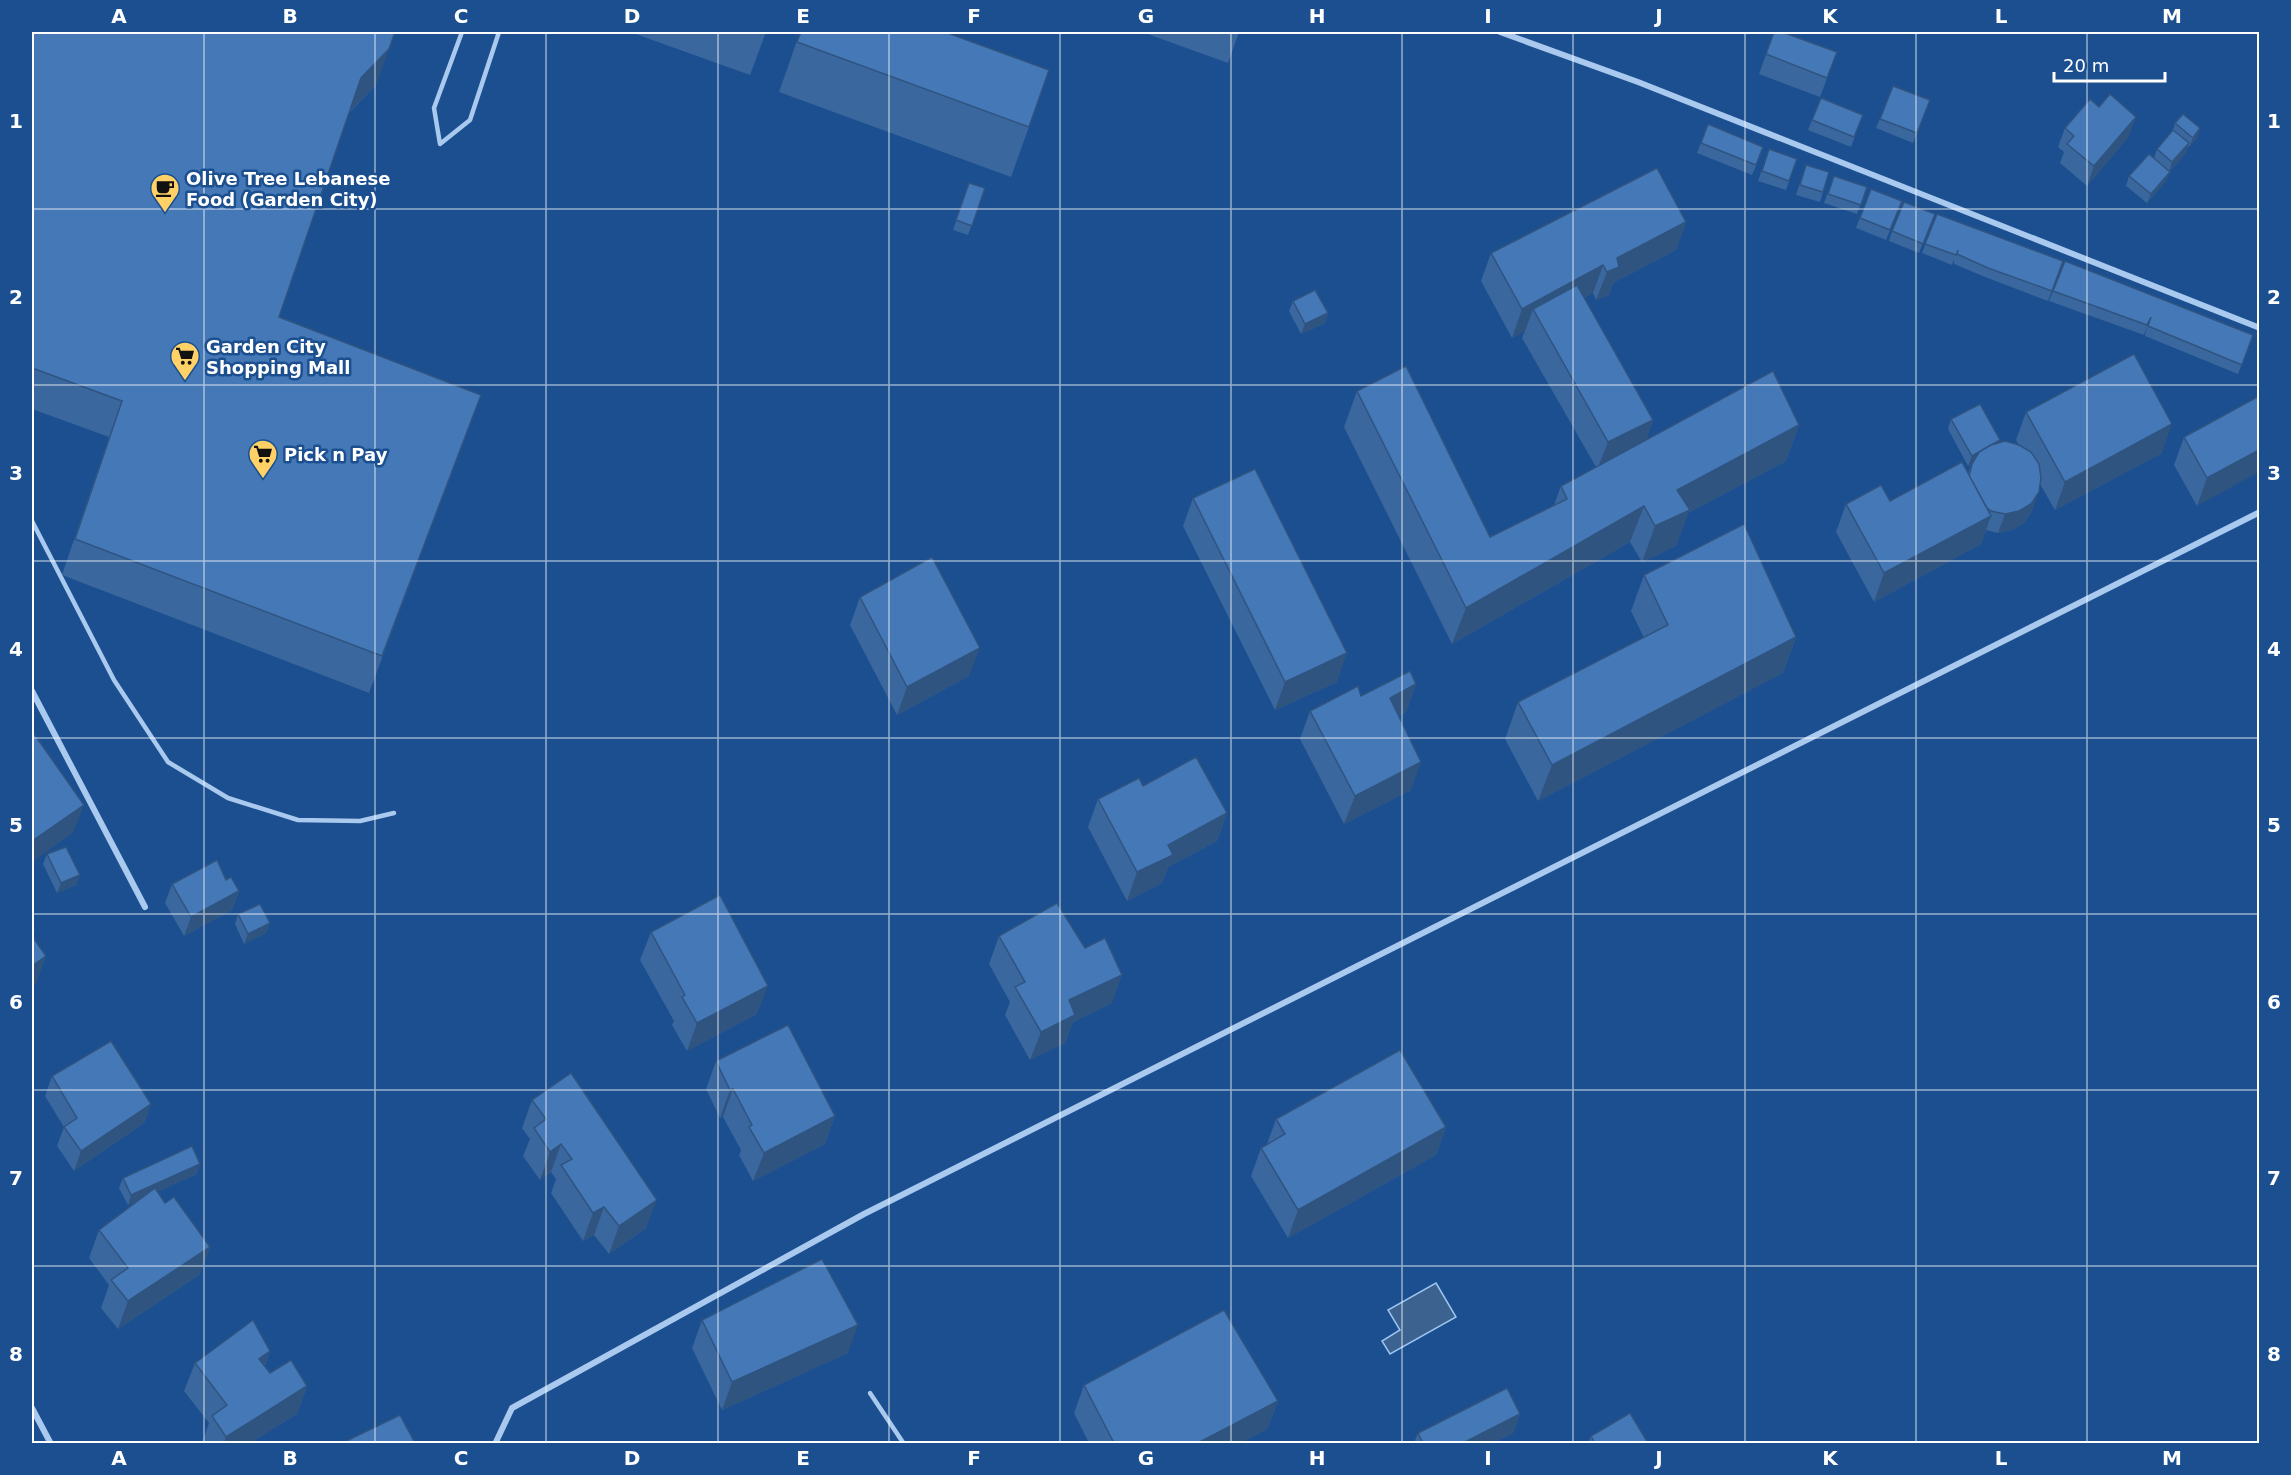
<svg xmlns="http://www.w3.org/2000/svg" width="2291" height="1475" font-family="'DejaVu Sans',sans-serif">
  <style>
    .water { fill: #3c6290; stroke: #9cc4f0; stroke-width: 1.5 }
    .lines { fill: none; stroke-linecap: round; stroke-linejoin: round }
    .lane { stroke: #a9c9ee; stroke-width: 4.5 }
    .street { stroke: #a9c9ee; stroke-width: 6 }
    .wall { fill: #3a679d }
    .shaded-wall { fill: #305480 }
    .building { fill: #4478b7; stroke: #305480; stroke-width: 1.5 }
    .grid { fill: none; stroke: #fff; stroke-width: 1.5; stroke-opacity: 0.55 }
    .labels { text-anchor: middle; dominant-baseline: central; stroke-width: 5; stroke-linejoin: round; paint-order: stroke }
    .poi-label { font-size: 18px; font-weight: bold; fill: #fff; stroke: #1b4f8f; text-anchor: start }
    .neatline { fill: none; stroke: #fff; stroke-width: 2 }
    .grid-label { font-size: 20px; text-anchor: middle; font-weight: bold; fill: #fff }
  </style>
  <rect width="100%" height="100%" fill="#1b4f8f"/>
  <polygon class="water" points="1436,1283 1456,1317 1390,1354 1382,1341 1400,1330 1388,1310"/>
  <g class="lines">
    <g class="lane">
      <polyline points="462,32 434,108 440,144 470,120 499,32"/>
      <polyline points="32,521 114,680 168,762 228,798 298,820 360,821 394,813"/>
      <polyline points="870,1393 904,1444"/>
    </g>
    <g class="street">
      <polyline points="1500,32 1638,82 2260,328"/>
      <polyline points="32,691 145,907"/>
      <polyline points="32,1408 51,1444"/>
      <polyline points="495,1444 512,1408 864,1214 2260,512"/>
    </g>
  </g>
  <g class="wall">
    <polygon points="32,32 376,85 349,113 279,317 467,431 369,693 62,575 109,437 32,409"/>
    <polygon points="630,32 766,32 750,75"/>
    <polygon points="800,32 945,32 1029,127 1011,177 779,92"/>
    <polygon points="1142,32 1239,32 1228,63"/>
    <polygon points="1774,32 1837,52 1820,97 1759,74"/>
    <polygon points="1893,86 1930,100 1913,143 1876,128"/>
    <polygon points="1821,98 1863,115 1851,147 1808,130"/>
    <polygon points="2175,123 2200,128 2197,138 2189,147 2188,146 2186,153 2170,171 2166,181 2147,203 2126,186 2129,176 2154,158 2157,149 2173,130"/>
    <polygon points="1708,124 1760,157 1752,175 1697,153"/>
    <polygon points="2065,128 2129,136 2087,186 2060,163 2064,152 2058,147"/>
    <polygon points="1769,149 1797,159 1786,190 1758,181"/>
    <polygon points="1806,165 1823,192 1820,202 1796,195"/>
    <polygon points="1834,176 1867,187 1857,214 1824,203"/>
    <polygon points="969,183 985,188 968,235 953,230"/>
    <polygon points="1871,189 1902,201 1886,240 1856,228"/>
    <polygon points="1935,214 1919,253 1889,241 1892,231"/>
    <polygon points="1937,214 2063,261 2048,301 1985,277 1954,264 1954,260 1952,265 1922,253"/>
    <polygon points="1686,222 1676,250 1613,283 1609,295 1596,300 1593,293 1584,298 1653,420 1646,440 1799,425 1786,461 1688,513 1676,546 1642,562 1630,542 1452,644 1344,427 1357,391 1490,537 1554,505 1561,486 1596,467 1522,338 1525,331 1512,338 1481,281 1491,253"/>
    <polygon points="2065,261 2253,335 2238,374 2145,336 2147,327 2144,335 2049,301"/>
    <polygon points="1293,301 1328,313 1325,323 1301,334 1289,311"/>
    <polygon points="2259,396 2197,506 2174,465 2184,437"/>
    <polygon points="2026,412 2162,453 2055,510 2040,484 2032,511 2024,523 2012,530 1998,533 1986,530 1981,544 1874,602 1836,532 1846,504 1890,501 1968,473 1972,464 1968,466 1948,429 1951,419 2000,440 1999,443 2018,444 2016,440"/>
    <polygon points="1193,498 1337,682 1275,710 1183,526"/>
    <polygon points="1644,575 1796,637 1783,673 1538,801 1505,739 1518,702 1644,638 1631,611"/>
    <polygon points="860,597 969,676 897,715 850,625"/>
    <polygon points="1416,684 1406,712 1399,716 1411,790 1344,824 1300,739 1310,711 1361,696"/>
    <polygon points="1143,786 1227,813 1217,841 1168,867 1162,883 1127,901 1088,827 1098,799"/>
    <polygon points="47,854 80,875 76,885 57,893 43,864"/>
    <polygon points="226,880 239,891 232,910 184,936 165,903 172,884"/>
    <polygon points="238,914 270,923 266,933 244,944 235,924"/>
    <polygon points="651,932 757,1014 687,1051 672,1025 674,1021 640,960"/>
    <polygon points="999,936 1112,1003 1073,1022 1065,1043 1030,1060 1005,1015 1010,1002 989,964"/>
    <polygon points="716,1061 835,1116 825,1144 753,1181 739,1155 741,1150 723,1117 720,1118 706,1089"/>
    <polygon points="52,1076 151,1104 144,1123 74,1171 57,1146 64,1127 45,1096"/>
    <polygon points="532,1100 646,1228 609,1254 594,1235 583,1241 551,1193 556,1179 551,1172 540,1180 523,1156 530,1139 522,1128"/>
    <polygon points="1276,1119 1446,1127 1436,1155 1288,1238 1251,1176 1261,1148 1267,1144"/>
    <polygon points="197,1174 157,1192 165,1203 210,1247 199,1275 118,1329 101,1308 109,1285 89,1258 99,1230 138,1200 128,1205 119,1188 123,1178"/>
    <polygon points="702,1320 848,1353 722,1410 692,1348"/>
    <polygon points="270,1351 265,1366 270,1373 307,1386 297,1414 250,1443 202,1443 209,1423 184,1391 195,1363"/>
    <polygon points="1084,1385 1278,1401 1267,1429 1240,1443 1089,1443 1074,1413"/>
    <polygon points="1520,1414 1513,1433 1493,1443 1414,1443 1418,1433"/>
    <polygon points="1591,1436 1648,1443 1588,1443"/>
  </g>
  <g class="shaded-wall">
    <polygon points="389,49 376,85 347,114 361,78"/>
    <polygon points="2136,117 2129,136 2087,186 2094,166"/>
    <polygon points="2200,128 2197,138 2189,147 2193,138"/>
    <polygon points="2189,143 2186,153 2169,172 2172,162"/>
    <polygon points="2170,172 2166,181 2147,203 2151,194"/>
    <polygon points="1686,222 1676,250 1613,283 1609,295 1596,300 1607,272 1617,258"/>
    <polygon points="1603,265 1593,293 1540,322 1533,309 1525,331 1512,338 1522,309"/>
    <polygon points="1328,313 1325,323 1301,334 1305,324"/>
    <polygon points="1653,420 1643,448 1597,470 1608,442"/>
    <polygon points="2172,424 2162,453 2055,510 2065,482"/>
    <polygon points="1799,425 1786,461 1688,513 1676,546 1642,562 1655,526 1677,490"/>
    <polygon points="2000,440 1996,450 1968,466 1972,456"/>
    <polygon points="2259,450 2259,472 2197,506 2207,478"/>
    <polygon points="2039,492 2032,511 2024,523 2012,530 1998,533 2005,514"/>
    <polygon points="1644,506 1630,542 1452,644 1466,608"/>
    <polygon points="1991,516 1981,544 1874,602 1884,573"/>
    <polygon points="1796,637 1783,673 1538,801 1552,765"/>
    <polygon points="980,648 969,676 897,715 907,687"/>
    <polygon points="1347,653 1337,682 1275,710 1285,682"/>
    <polygon points="1416,684 1406,712 1380,726 1390,698"/>
    <polygon points="1421,762 1411,790 1344,824 1355,796"/>
    <polygon points="84,805 73,833 32,862 32,841"/>
    <polygon points="1227,813 1217,841 1168,867 1162,883 1127,901 1137,872 1168,845"/>
    <polygon points="80,875 76,885 57,893 61,883"/>
    <polygon points="239,891 232,910 184,936 191,917"/>
    <polygon points="270,923 266,933 244,944 248,934"/>
    <polygon points="46,956 36,984 32,987 32,966"/>
    <polygon points="1122,975 1112,1003 1073,1022 1065,1043 1030,1060 1041,1032 1069,1000"/>
    <polygon points="768,986 757,1014 687,1051 697,1023"/>
    <polygon points="733,1089 723,1117 720,1118 730,1090"/>
    <polygon points="151,1104 144,1123 74,1171 81,1151"/>
    <polygon points="835,1116 825,1144 753,1181 764,1153"/>
    <polygon points="1446,1127 1436,1155 1288,1238 1298,1210"/>
    <polygon points="561,1144 551,1172 540,1180 550,1152"/>
    <polygon points="200,1164 197,1174 128,1205 131,1195"/>
    <polygon points="657,1200 646,1228 609,1254 619,1226"/>
    <polygon points="604,1207 594,1235 583,1241 593,1213"/>
    <polygon points="210,1247 199,1275 118,1329 128,1301"/>
    <polygon points="858,1325 848,1353 722,1410 732,1382"/>
    <polygon points="270,1351 260,1379 259,1359"/>
    <polygon points="307,1386 297,1414 250,1443 224,1443 226,1437"/>
    <polygon points="1278,1401 1267,1429 1240,1443 1198,1443"/>
    <polygon points="1520,1414 1513,1433 1493,1443 1463,1443"/>
  </g>
  <g class="building">
    <polygon points="32,32 395,32 389,49 361,78 279,317 481,395 382,656 75,539 122,401 32,368"/>
    <polygon points="801,32 945,32 1049,70 1029,127 797,42"/>
    <polygon points="1774,32 1782,32 1837,52 1827,78 1766,54"/>
    <polygon points="1893,86 1930,100 1917,133 1880,119"/>
    <polygon points="2110,94 2136,117 2094,166 2067,144 2074,136 2065,128 2090,99 2099,107"/>
    <polygon points="1821,98 1863,115 1854,137 1812,120"/>
    <polygon points="2183,114 2200,128 2193,138 2175,123"/>
    <polygon points="1708,124 1763,147 1756,165 1701,143"/>
    <polygon points="2173,130 2189,143 2172,162 2157,149"/>
    <polygon points="1769,149 1797,159 1789,181 1762,171"/>
    <polygon points="2149,154 2170,172 2151,194 2129,176"/>
    <polygon points="1806,165 1829,172 1823,192 1800,185"/>
    <polygon points="1657,168 1686,222 1617,258 1619,267 1607,272 1603,265 1522,309 1491,253"/>
    <polygon points="1834,176 1867,187 1861,205 1828,194"/>
    <polygon points="969,183 985,188 972,226 956,220"/>
    <polygon points="1871,189 1902,201 1890,230 1860,218"/>
    <polygon points="1904,202 1935,214 1923,244 1892,231"/>
    <polygon points="1937,214 2063,261 2052,291 1988,268 1957,254 1958,250 1956,255 1925,244"/>
    <polygon points="2065,261 2253,335 2242,365 2148,326 2151,317 2147,325 2053,291"/>
    <polygon points="1577,285 1653,420 1608,442 1533,309"/>
    <polygon points="1315,290 1328,313 1305,324 1293,301"/>
    <polygon points="2134,354 2172,424 2065,482 2026,412"/>
    <polygon points="1406,366 1490,537 1567,499 1561,486 1773,371 1799,425 1677,490 1690,510 1655,526 1644,506 1466,608 1357,391"/>
    <polygon points="2259,396 2259,450 2207,478 2184,437"/>
    <polygon points="1980,404 2000,440 1972,456 1951,419"/>
    <polygon points="2005,441 2019,445 2031,452 2039,464 2041,478 2039,492 2031,504 2019,511 2005,514 1991,511 1987,508 1969,476 1972,464 1979,452 1991,445"/>
    <polygon points="1962,462 1991,516 1884,573 1846,504 1881,485 1890,501"/>
    <polygon points="1255,469 1347,653 1285,682 1193,498"/>
    <polygon points="1744,524 1796,637 1552,765 1518,702 1668,625 1644,575"/>
    <polygon points="932,557 980,648 907,687 860,597"/>
    <polygon points="1410,671 1416,684 1390,698 1421,762 1355,796 1310,711 1358,686 1361,696"/>
    <polygon points="32,731 84,805 32,841"/>
    <polygon points="1196,757 1227,813 1168,845 1173,855 1137,872 1098,799 1139,778 1143,786"/>
    <polygon points="66,847 80,875 61,883 47,854"/>
    <polygon points="217,860 226,880 231,877 239,891 191,917 172,884"/>
    <polygon points="720,895 768,986 697,1023 682,997 685,995 651,932"/>
    <polygon points="1057,903 1085,948 1105,938 1122,975 1069,1000 1075,1015 1041,1032 1015,987 1025,982 999,936"/>
    <polygon points="260,904 270,923 248,934 238,914"/>
    <polygon points="32,924 35,929 32,932"/>
    <polygon points="32,936 46,956 32,966"/>
    <polygon points="788,1025 835,1116 764,1153 749,1127 752,1125 733,1089 730,1090 716,1061"/>
    <polygon points="111,1041 151,1104 81,1151 64,1127 77,1118 52,1076"/>
    <polygon points="1400,1050 1446,1127 1298,1210 1261,1148 1285,1134 1276,1119"/>
    <polygon points="571,1073 657,1200 619,1226 604,1207 593,1213 561,1165 572,1159 561,1144 550,1152 534,1128 546,1119 532,1100"/>
    <polygon points="192,1146 200,1164 131,1195 123,1178"/>
    <polygon points="155,1188 165,1203 174,1197 210,1247 128,1301 111,1280 128,1268 99,1230"/>
    <polygon points="822,1259 858,1325 732,1382 702,1320"/>
    <polygon points="1224,1310 1278,1401 1198,1443 1114,1443 1084,1385"/>
    <polygon points="253,1320 270,1351 259,1359 270,1373 291,1360 307,1386 226,1437 212,1416 227,1405 195,1363"/>
    <polygon points="1507,1388 1520,1414 1463,1443 1423,1443 1418,1433"/>
    <polygon points="1630,1413 1648,1443 1595,1443 1591,1436"/>
    <polygon points="400,1415 415,1443 342,1443"/>
  </g>
  <path class="grid" d="M204,32v1412M375,32v1412M546,32v1412M718,32v1412M889,32v1412M1060,32v1412M1231,32v1412M1402,32v1412M1573,32v1412M1745,32v1412M1916,32v1412M2087,32v1412M32,209h2228M32,385h2228M32,561h2228M32,738h2228M32,914h2228M32,1090h2228M32,1266h2228"/>
  <defs>
    <g id="cafe-pin" transform="scale(1.5)"><path d="M0 17L-7.5 6A9.5 9.5 0 1 1 7.5 6Z" fill="#ffd166" stroke="#1b4f8f"/><path d="M-5.5-4.5H6V0H3Q3 3.5 0 3.5H-2.5Q-5.5 3.5-5.5 0ZM3-3.2v2h1.7v-2ZM-6 4.5H4V6H-6Z" fill="#111"/></g>
    <g id="supermarket-pin" transform="scale(1.5)"><path d="M0 17L-7.5 6A9.5 9.5 0 1 1 7.5 6Z" fill="#ffd166" stroke="#1b4f8f"/><path d="M-6-5.5h2.5l.6 2H6L4.5 2H-2.5L-4.4-4H-6ZM-1.5 3.2a1.3 1.3 0 1 0 .1 0ZM3 3.2a1.3 1.3 0 1 0 .1 0Z" fill="#111"/></g>
  </defs>
  <g fill-rule="evenodd">
    <use href="#cafe-pin" x="165" y="188"/>
    <use href="#supermarket-pin" x="185" y="356"/>
    <use href="#supermarket-pin" x="263" y="454"/>
  </g>
  <g class="labels">
    <g class="poi-label">
      <text x="186" y="178">Olive Tree Lebanese<tspan x="186" dy="21">Food (Garden City)</tspan></text>
      <text x="206" y="346">Garden City<tspan x="206" dy="21">Shopping Mall</tspan></text>
      <text x="284" y="454">Pick n Pay</text>
    </g>
  </g>
  <rect width="2291" height="1475" fill="none" stroke="#1b4f8f" stroke-width="66"/>
  <path d="M2054 72v9h111v-9" fill="none" stroke="#ffffff" stroke-width="3"/>
  <text x="2063" y="72" font-size="18" fill="#ffffff" stroke="#1b4f8f" stroke-width="4.5" paint-order="stroke">20 m</text>
  <rect x="33" y="33" width="2225" height="1409" class="neatline"/>
  <g class="grid-label">
    <text x="119" y="23">A</text>
    <text x="290" y="23">B</text>
    <text x="461" y="23">C</text>
    <text x="632" y="23">D</text>
    <text x="803" y="23">E</text>
    <text x="974" y="23">F</text>
    <text x="1146" y="23">G</text>
    <text x="1317" y="23">H</text>
    <text x="1488" y="23">I</text>
    <text x="1659" y="23">J</text>
    <text x="1830" y="23">K</text>
    <text x="2001" y="23">L</text>
    <text x="2172" y="23">M</text>
    <text x="16" y="128">1</text>
    <text x="2274" y="128">1</text>
    <text x="16" y="304">2</text>
    <text x="2274" y="304">2</text>
    <text x="16" y="480">3</text>
    <text x="2274" y="480">3</text>
    <text x="16" y="656">4</text>
    <text x="2274" y="656">4</text>
    <text x="16" y="832">5</text>
    <text x="2274" y="832">5</text>
    <text x="16" y="1009">6</text>
    <text x="2274" y="1009">6</text>
    <text x="16" y="1185">7</text>
    <text x="2274" y="1185">7</text>
    <text x="16" y="1361">8</text>
    <text x="2274" y="1361">8</text>
    <text x="119" y="1465">A</text>
    <text x="290" y="1465">B</text>
    <text x="461" y="1465">C</text>
    <text x="632" y="1465">D</text>
    <text x="803" y="1465">E</text>
    <text x="974" y="1465">F</text>
    <text x="1146" y="1465">G</text>
    <text x="1317" y="1465">H</text>
    <text x="1488" y="1465">I</text>
    <text x="1659" y="1465">J</text>
    <text x="1830" y="1465">K</text>
    <text x="2001" y="1465">L</text>
    <text x="2172" y="1465">M</text>
  </g>
</svg>
